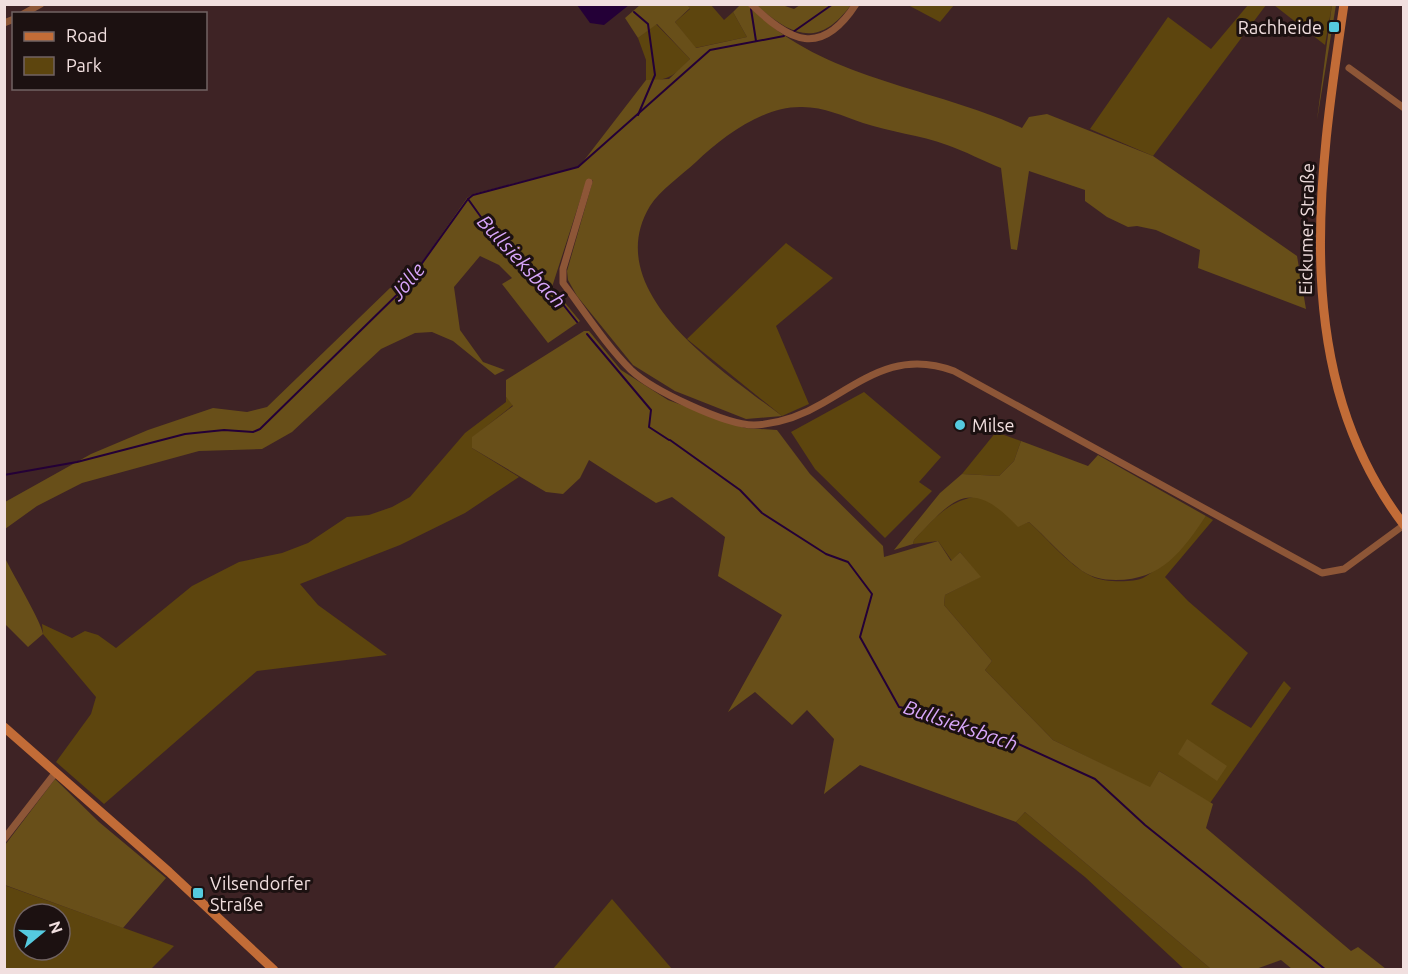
<svg xmlns="http://www.w3.org/2000/svg" width="1408" height="974" font-family="Ubuntu,sans-serif">
  <style>
    .green { fill: #5d450e; fill-rule: evenodd }
    .forest { fill: #684f19 }
    .water { fill: #240037 }
    .lines { fill: none; stroke-linecap: round; stroke-linejoin: round }
    .stream { stroke: #240037; stroke-width: 2 }
    .street { stroke: #8d5637; stroke-width: 7 }
    .secondary { stroke: #c26c37; stroke-width: 9 }
    .poi-dot { fill: #55cadf; stroke: #1c1111; stroke-width: 2 }
    .labels { text-anchor: middle; dominant-baseline: central; stroke-width: 6; stroke-linejoin: round; paint-order: stroke }
    .poi-label { font-size: 18px; fill: #f1dfdf; stroke: #1c1111; text-anchor: start }
    .street-label { font-size: 18px; fill: #f1dfdf; stroke: #1c1111 }
    .water-label { font-size: 20px; font-style: italic; fill: #d8a6fb; stroke: #1c1111 }
  </style>
  <rect width="100%" height="100%" fill="#3e2325"/>
  <g class="green">
    <polygon points="687,5 711,5 724,20 733,12 747,37 695,48 675,22 690,9"/>
    <polygon points="908,5 954,5 940,22"/>
    <polygon points="1248,5 1266,5 1153,156 1090,129 1168,17 1211,49"/>
    <polygon points="1274,5 1332,5 1325,45"/>
    <path d="M656,24l34,35c-14,15 -22,23 -44,21v-20l-8,-22z"/>
    <polygon points="786,243 833,278 776,326 809,404 782,416 687,339"/>
    <polygon points="864,392 941,457 919,482 932,491 885,538 815,469 791,432"/>
    <polygon points="506,397 513,405 473,437 472,448 519,477 465,513 400,545 300,584 318,605 387,655 257,671 104,804 56,762 91,714 96,697 43,634 42,624 72,638 85,631 98,635 116,648 192,586 239,562 282,553 308,543 347,517 369,515 392,507 410,497 465,433 506,402"/>
    <polygon points="996,432 1021,441 1014,461 999,476 962,474"/>
    <path d="M979,496l21,12 18,18 11,-4c20,18 39,43 64,55 10,5 39,6 50,1 20,-11 50,-44 63,-62l7,4 -48,57 23,24 60,52 -37,51 40,24 33,-47 7,7 -81,115 -51,-32 -9,17 -97,-48 -68,-70 7,-9 -48,-56 1,-10 35,-18 -20,-25 -8,9 -14,-20 -25,3 1,-4c20,-22 35,-40 65,-44z"/>
    <polygon points="1025,812 1211,969 1184,969 1085,877 1016,822"/>
    <path d="M4,885l170,61 -23,23h-146zM24,914h36v36h-36z"/>
    <polygon points="612,899 672,969 553,969"/>
  </g>
  <g class="forest">
    <polygon points="1332,4 1336,5 1317,120"/>
    <path d="M640,5h47l3,3 -15,14 21,26 51,-11 -14,-25 7,-7h8c72,75 183,81 274,123l7,-11 18,-3 106,42 144,100 9,53 -108,-41 2,-18 -44,-20 -19,-4 -9,1 -21,-10 -22,-16v-11l-56,-19 -12,79 -6,-1 -10,-81c-18,-7 -36,-17 -54,-23 -27,-10 -57,-13 -84,-22 -21,-7 -38,-16 -61,-16 -39,-1 -80,30 -106,55 -14,13 -36,28 -46,44 -52,87 76,167 132,210l-36,3 -71,-28 -42,-26 -56,-69 -9,-16 -1,-9 26,-91 -9,8 -32,99 28,34 -32,22 -46,-59 10,-6 -13,-13 -19,-9 -26,31 6,43 23,32 22,8 -10,5 -42,-34 -21,-9 -17,1 -34,16 -89,83 -30,17 -63,2 -117,32 -45,23 -32,23v-27l86,-48 57,-24 65,-22 34,4 20,-5 123,-119 16,-3 61,-87 6,-4 106,-27 67,-87 23,-1 21,-20 -33,-35 -19,14 -13,-20z"/>
    <path d="M756,5h26l12,4 6,-4h51c-33,44 -59,31 -95,0z"/>
    <polygon points="584,331 589,331 621,370 668,400 745,428 777,430 810,474 883,546 884,557 938,541 951,561 960,552 981,577 945,595 944,605 992,661 985,670 1053,740 1150,787 1159,771 1213,804 1206,828 1351,951 1358,947 1386,969 1292,969 1281,960 1256,969 1211,969 1025,812 1016,822 860,765 824,794 834,739 807,710 792,725 755,692 728,712 782,615 718,576 725,537 672,497 656,503 589,460 580,478 563,494 546,492 472,448 472,437 513,406 506,397 506,380"/>
    <path d="M1021,441l67,25 10,-11 108,61c-24,35 -44,64 -90,64 -15,0 -27,-3 -39,-13 -17,-13 -31,-30 -48,-45l-11,5c-47,-50 -64,-30 -104,13l-1,4 -19,6 46,-57 22,-19 37,2 15,-15z"/>
    <path d="M5,558c8,17 36,63 38,76l-15,13 -23,-23z"/>
    <polygon points="1187,739 1227,766 1217,781 1178,754"/>
    <polygon points="55,779 99,822 166,878 123,928 5,885 5,845"/>
  </g>
  <polygon class="water" points="577,5 629,5 604,25 590,23"/>
  <g class="lines">
    <g class="stream">
      <polyline points="751,9 756,41"/>
      <polyline points="634,12 648,24 655,75 638,115"/>
      <polyline points="793,32 833,4"/>
      <polyline points="468,199 496,238 550,288 577,322"/>
      <polyline points="587,334 651,410 649,427 669,440"/>
      <polyline points="670,440 740,490 762,513 826,554 848,562 872,594 860,637 899,707 927,712 999,735 1095,779 1145,825 1326,970"/>
      <polyline points="4,475 77,462 185,434 224,430 253,432 260,429 405,287 468,199 473,195 578,167 710,50 784,36"/>
    </g>
    <g class="street">
      <path d="M751,4c39,38 70,54 105,0"/>
      <polyline points="23,14 41,4"/>
      <polyline points="4,23 14,19"/>
      <polyline points="1349,68 1404,108"/>
      <path d="M589,182l-26,87v14c22,29 42,61 68,87 21,20 94,55 123,55 25,-1 49,-10 69,-22 45,-26 77,-52 131,-32l368,202 22,-4 60,-44"/>
      <polyline points="4,839 56,772"/>
    </g>
    <g class="secondary">
      <path d="M1344,4c-26,175 -55,370 60,521"/>
      <polyline points="4,727 169,872 274,970"/>
    </g>
  </g>
  <g class="poi-dot">
    <rect x="1328" y="21" width="12" height="12" rx="3"/>
    <circle cx="960" cy="425" r="6"/>
    <rect x="192" y="887" width="12" height="12" rx="3"/>
  </g>
  <g class="labels">
    <g class="poi-label">
      <text x="1322" y="27" text-anchor="end">Rachheide</text>
      <text x="972" y="425">Milse</text>
      <text x="210" y="883">Vilsendorfer<tspan x="210" dy="21">Straße</tspan></text>
    </g>
    <g class="street-label">
      <text transform="translate(1306 229) rotate(-89)">Eickumer Straße</text>
    </g>
    <g class="water-label">
      <text transform="translate(522 261) rotate(47)">Bullsieksbach</text>
      <text transform="translate(407 281) rotate(-50)">Jölle</text>
      <text transform="translate(961 725) rotate(19)">Bullsieksbach</text>
    </g>
  </g>
  <rect width="1408" height="974" fill="none" stroke="#f1dfdf" stroke-width="12"/>
  <rect x="12" y="12" width="195" height="78" fill="#1c1111" stroke="#716363" stroke-width="1.5"/>
  <rect x="24" y="32" width="30" height="9" fill="#c26c37" stroke="#716363" stroke-width="1.5"/>
  <text x="66" y="42" font-size="18" fill="#f1dfdf">Road</text>
  <rect x="24" y="57" width="30" height="18" fill="#5d450e" stroke="#716363" stroke-width="1.5"/>
  <text x="66" y="72" font-size="18" fill="#f1dfdf">Park</text>
  <g transform="translate(42 932) rotate(71)"><circle r="28" fill="#1c1111" stroke="#716363" stroke-width="1.5"/>
  <path d="M0-4.5L10 22L0 15L-10 22Z" fill="#55cadf"/>
  <text y="-9" font-size="16" font-weight="bold" text-anchor="middle" fill="#f1dfdf">N</text>
  </g>
</svg>
